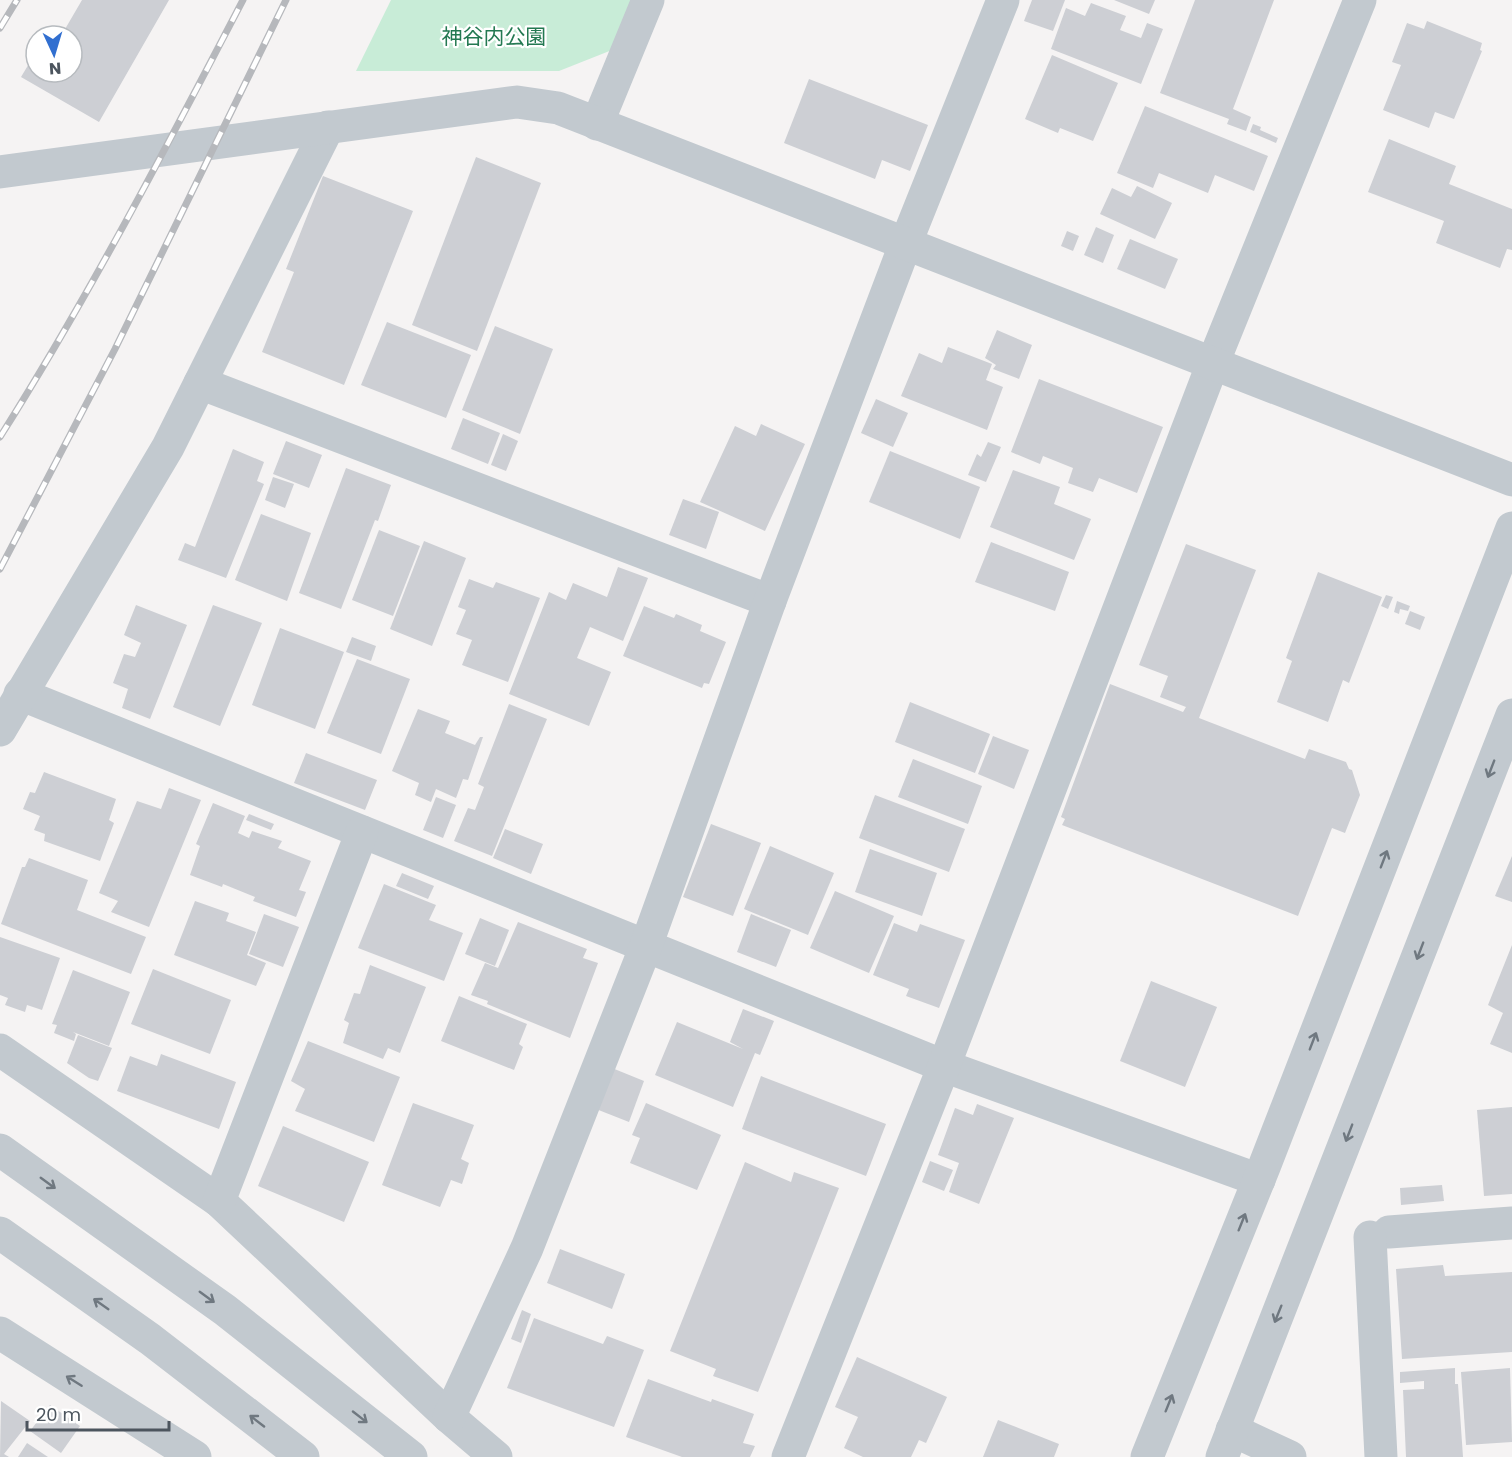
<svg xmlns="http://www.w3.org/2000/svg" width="1512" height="1457" font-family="Poppins,'Noto Sans JP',sans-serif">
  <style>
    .green { fill: #c8ecd7 }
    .building { fill: #cdcfd4 }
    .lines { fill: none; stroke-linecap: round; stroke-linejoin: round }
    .minor { stroke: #c2c9cf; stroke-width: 33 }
    .tertiary { stroke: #c2c9cf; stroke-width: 33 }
    .rail-casing { stroke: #b6b8bc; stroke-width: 7 }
    .rail { stroke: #fff; stroke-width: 4.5; stroke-dasharray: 14; stroke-linecap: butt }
    .oneway { stroke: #6f7880 }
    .labels { text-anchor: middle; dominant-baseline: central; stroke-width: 4.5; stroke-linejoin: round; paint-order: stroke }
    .park-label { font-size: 21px; fill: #247952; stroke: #fff }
  </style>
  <rect width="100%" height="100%" fill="#f5f3f3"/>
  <polygon class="green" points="391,0 632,0 612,50 559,71 356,71"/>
  <g class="building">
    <polygon points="82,0 169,0 99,122 21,77 36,52 36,72 72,72 72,36 61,36"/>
    <polygon points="1032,0 1065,0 1053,31 1024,21"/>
    <polygon points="1114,0 1155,0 1149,14"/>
    <polygon points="1195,0 1274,0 1233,109 1251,117 1246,131 1227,124 1229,119 1160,93"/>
    <polygon points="1091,3 1126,16 1120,30 1141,38 1147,23 1163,29 1141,84 1051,49 1066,8 1085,16"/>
    <polygon points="1427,21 1482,43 1480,50 1482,51 1454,119 1435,112 1429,128 1383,110 1401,65 1392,62 1407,23 1424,29"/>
    <polygon points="1052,55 1118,83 1093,141 1060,128 1058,133 1025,119"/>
    <polygon points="809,79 928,125 910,171 882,160 875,179 784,143"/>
    <polygon points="1145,106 1268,156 1254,191 1215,175 1208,193 1159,173 1153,188 1117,173"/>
    <polygon points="1253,124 1261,127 1260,130 1278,138 1276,143 1250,132"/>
    <polygon points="1389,139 1456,166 1449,184 1512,209 1512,250 1507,249 1500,268 1436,243 1444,221 1368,192"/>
    <polygon points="476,157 541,183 477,351 412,325"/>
    <polygon points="323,176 413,211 344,385 262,352 294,272 286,269"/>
    <polygon points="1137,186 1172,203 1155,239 1100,214 1112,188 1131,197"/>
    <polygon points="1096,227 1114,235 1103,263 1084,255"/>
    <polygon points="1067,231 1079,236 1073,251 1061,246"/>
    <polygon points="1130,239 1178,259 1165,289 1117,269"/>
    <polygon points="387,322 471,355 446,418 361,385"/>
    <polygon points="495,326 553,349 520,434 462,410"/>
    <polygon points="997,330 1032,345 1019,379 993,369 996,365 985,358"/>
    <polygon points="948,347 992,364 986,380 1003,387 987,430 901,396 919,353 942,363"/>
    <polygon points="1039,379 1163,427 1137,493 1099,478 1093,492 1068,483 1073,468 1043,456 1040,464 1011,452"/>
    <polygon points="876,399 908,413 893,447 861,433"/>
    <polygon points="463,418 500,433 488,464 451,449"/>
    <polygon points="761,424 805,444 765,531 700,502 735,426 756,436"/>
    <polygon points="503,434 518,441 506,471 491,465"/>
    <polygon points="286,441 322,455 309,488 273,474"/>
    <polygon points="988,442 1001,447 986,482 968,475 977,454 981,457"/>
    <polygon points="233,449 264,462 257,481 264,484 226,578 178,560 185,543 195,547"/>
    <polygon points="890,451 980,487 960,539 869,502"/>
    <polygon points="346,468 391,485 378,521 375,520 341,609 299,593"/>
    <polygon points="1013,470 1060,487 1054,504 1091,519 1074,560 990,527"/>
    <polygon points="273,477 294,484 285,508 265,500"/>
    <polygon points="683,499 719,512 706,549 669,535"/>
    <polygon points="261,514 311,533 287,601 235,580"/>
    <polygon points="379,530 420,546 393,616 352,600"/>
    <polygon points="424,541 466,558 432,646 390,629"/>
    <polygon points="991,542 1069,572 1055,611 975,582"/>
    <polygon points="1186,544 1256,570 1199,718 1305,759 1309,749 1346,762 1349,769 1352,770 1360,795 1345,833 1332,828 1298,916 1062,825 1065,819 1061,817 1110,684 1183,712 1186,707 1160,697 1168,676 1139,665"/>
    <polygon points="618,567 648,578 623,641 590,627 577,658 611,672 589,726 509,694 549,592 566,600 573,583 607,597"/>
    <polygon points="1318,572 1382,597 1349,683 1343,680 1328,722 1277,702 1292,661 1286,658"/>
    <polygon points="469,579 493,588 496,582 540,598 508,682 462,665 472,640 456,634 466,610 458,607"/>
    <polygon points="1386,595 1393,597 1388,609 1381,606"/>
    <polygon points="1397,601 1410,606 1408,611 1400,609 1399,614 1394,612"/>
    <polygon points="136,605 187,625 150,719 122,708 128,689 113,683 124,654 135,657 141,643 124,635"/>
    <polygon points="213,605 262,623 220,726 173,707"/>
    <polygon points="644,606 674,618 676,614 702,625 700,631 726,642 709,684 704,683 702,688 623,656"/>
    <polygon points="1410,611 1425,617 1420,630 1405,624"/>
    <polygon points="280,628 344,652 315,729 252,705"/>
    <polygon points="352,637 376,646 371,661 346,652"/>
    <polygon points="357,659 410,679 381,754 327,733"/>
    <polygon points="910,702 990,734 975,773 895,742"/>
    <polygon points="509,704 547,719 492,856 454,841 468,808 475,810 484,787 478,784"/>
    <polygon points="418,709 450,721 445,733 475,745 480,737 483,737 468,780 463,779 456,798 436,789 431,802 415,795 419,783 392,771"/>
    <polygon points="993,736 1029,750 1014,789 978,774"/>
    <polygon points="306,753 377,780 365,810 294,783"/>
    <polygon points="913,759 982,786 968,824 898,797"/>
    <polygon points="44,772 116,799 109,820 114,823 100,861 44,841 45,834 34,830 40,816 23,809 30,792 35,793"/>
    <polygon points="169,788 201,800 149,927 111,912 118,901 99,893 137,801 161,809"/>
    <polygon points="875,795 965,829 949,872 859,838"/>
    <polygon points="436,797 456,805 443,838 423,830"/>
    <polygon points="213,803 245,816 238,833 249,838 252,831 282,841 278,848 311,861 299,890 306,892 296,917 253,901 255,897 223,884 222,887 190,875 200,846 196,844"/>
    <polygon points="249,814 274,824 271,830 246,820"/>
    <polygon points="711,824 761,843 733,916 683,897"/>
    <polygon points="505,829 543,844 531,874 493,858"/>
    <polygon points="770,846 834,873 808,935 744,909"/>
    <polygon points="870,849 937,873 922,916 855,892"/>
    <polygon points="1512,856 1512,902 1495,896"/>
    <polygon points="29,858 88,880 77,910 146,937 131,974 1,924 22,867 25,867"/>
    <polygon points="402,873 434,886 428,899 396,886"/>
    <polygon points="384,884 436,905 429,920 463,933 444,981 358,948"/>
    <polygon points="835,891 894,916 869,973 810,948"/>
    <polygon points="195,901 229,913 226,921 256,932 247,955 266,963 256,986 174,955"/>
    <polygon points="264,914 299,927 283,967 249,954"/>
    <polygon points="751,914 791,930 776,967 737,952"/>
    <polygon points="480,918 509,930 495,966 465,954"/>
    <polygon points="518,922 587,949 583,958 598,963 570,1038 487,1004 488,1001 471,995 485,963 498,968"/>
    <polygon points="894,923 917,932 920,924 965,940 939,1008 906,996 909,989 873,975"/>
    <polygon points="0,937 60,958 42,1010 27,1005 25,1012 5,1005 8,998 0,995"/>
    <polygon points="1512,945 1512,1053 1490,1044 1503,1013 1488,1005"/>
    <polygon points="370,965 426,987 400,1053 388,1048 383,1059 343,1043 349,1023 344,1020 354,993 360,994"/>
    <polygon points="153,969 231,1000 210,1054 131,1024"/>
    <polygon points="73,970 130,992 109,1046 73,1032 76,1034 74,1041 54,1033 57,1025 52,1024"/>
    <polygon points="1151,981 1217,1007 1185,1087 1120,1061"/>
    <polygon points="459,996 527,1024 519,1044 523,1047 514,1070 441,1041"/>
    <polygon points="743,1009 774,1021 760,1055 755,1053 733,1107 655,1075 677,1022 743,1049 730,1042"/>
    <polygon points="78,1035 112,1048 98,1081 89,1078 67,1063"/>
    <polygon points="308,1041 400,1077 374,1142 295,1111 305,1089 291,1081"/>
    <polygon points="161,1054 236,1082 219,1129 117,1091 130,1056 157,1066"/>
    <polygon points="612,1068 644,1081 629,1122 596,1109"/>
    <polygon points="761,1076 886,1124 866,1176 742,1129"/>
    <polygon points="413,1103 474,1125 461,1159 469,1163 462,1184 451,1180 440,1207 382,1185"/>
    <polygon points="646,1103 721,1135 697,1190 630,1163 640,1138 632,1135"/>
    <polygon points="977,1104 1014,1118 979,1204 949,1192 959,1163 938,1155 955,1108 973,1115"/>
    <polygon points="1512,1107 1512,1194 1484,1196 1477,1110"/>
    <polygon points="283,1126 369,1162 344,1222 258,1186"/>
    <polygon points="930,1161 953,1170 944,1191 922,1182"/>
    <polygon points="745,1162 791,1182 794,1172 839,1188 758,1392 713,1376 716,1369 670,1351"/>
    <polygon points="1442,1185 1444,1201 1401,1205 1400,1188"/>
    <polygon points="560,1249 625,1274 612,1309 547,1283"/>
    <polygon points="1443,1265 1445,1276 1512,1272 1512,1352 1402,1359 1396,1269"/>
    <polygon points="522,1310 531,1314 521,1343 511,1339"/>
    <polygon points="534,1318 603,1344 607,1336 644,1350 614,1427 507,1388"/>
    <polygon points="857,1357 947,1397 926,1443 919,1440 911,1457 863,1457 844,1448 858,1417 835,1407"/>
    <polygon points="1455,1368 1455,1384 1458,1384 1463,1457 1406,1457 1403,1390 1424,1389 1424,1381 1400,1383 1400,1372"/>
    <polygon points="1510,1368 1512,1442 1466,1445 1461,1372"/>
    <polygon points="648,1379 711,1402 712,1399 754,1414 743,1443 755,1446 750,1457 682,1457 626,1437"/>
    <polygon points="1,1401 30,1421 4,1454 9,1457 0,1457"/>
    <polygon points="50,1405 80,1426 61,1453 30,1431"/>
    <polygon points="998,1420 1059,1444 1054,1457 983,1457"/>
    <polygon points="27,1443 48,1457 18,1457"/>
  </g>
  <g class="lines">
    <g class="minor">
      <polyline points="597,124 648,0"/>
      <polyline points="200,383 770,601"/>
      <polyline points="20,694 944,1066 1259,1180"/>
      <polyline points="0,730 168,447 328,127"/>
      <polyline points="0,1050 219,1201 449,1417 496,1457"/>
      <polyline points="219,1201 362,832"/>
      <polyline points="1389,1232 1512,1223"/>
      <polyline points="1370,1237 1381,1457"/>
      <polyline points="0,1333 195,1457"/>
      <polyline points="449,1417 527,1248 646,946 770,601 905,245 1003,0"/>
      <polyline points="1232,1430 1290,1457"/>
      <polyline points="788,1457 944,1066 1213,363 1360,0"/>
    </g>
    <g class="tertiary">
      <polyline points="0,172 517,102 558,108 1512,480"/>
      <polyline points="0,1150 225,1310 411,1457"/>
      <polyline points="0,1233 150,1339 303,1457"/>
      <polyline points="1147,1457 1264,1167 1512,528"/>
      <polyline points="1222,1457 1512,715"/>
    </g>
    <g class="rail-casing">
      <g id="rail">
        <polyline points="0,28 17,0"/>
        <path d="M0,437c89,-141 166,-289 243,-437"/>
        <polyline points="0,569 115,349 286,0"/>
      </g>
    </g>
    <use href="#rail" class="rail"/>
  </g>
  <defs><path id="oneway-shaft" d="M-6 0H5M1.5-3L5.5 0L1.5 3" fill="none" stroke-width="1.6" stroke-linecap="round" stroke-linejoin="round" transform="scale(1.5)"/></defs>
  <g class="oneway">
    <use href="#oneway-shaft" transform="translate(1491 769) rotate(111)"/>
    <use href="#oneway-shaft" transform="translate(1384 859) rotate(-69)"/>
    <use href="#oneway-shaft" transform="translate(1420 951) rotate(111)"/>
    <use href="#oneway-shaft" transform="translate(1313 1041) rotate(-69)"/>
    <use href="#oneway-shaft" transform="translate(1349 1133) rotate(111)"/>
    <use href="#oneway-shaft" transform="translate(48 1183) rotate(36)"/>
    <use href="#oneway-shaft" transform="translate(1242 1222) rotate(-68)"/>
    <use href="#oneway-shaft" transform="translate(207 1297) rotate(36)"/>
    <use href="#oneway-shaft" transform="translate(101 1304) rotate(-145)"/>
    <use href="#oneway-shaft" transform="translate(1278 1314) rotate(112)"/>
    <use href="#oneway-shaft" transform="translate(74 1381) rotate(-148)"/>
    <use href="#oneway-shaft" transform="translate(1169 1403) rotate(-68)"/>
    <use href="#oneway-shaft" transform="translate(360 1417) rotate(38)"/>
    <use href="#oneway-shaft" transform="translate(257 1421) rotate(-142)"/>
  </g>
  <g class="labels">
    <g class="park-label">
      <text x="494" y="36">神谷内公園</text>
    </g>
  </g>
  <g transform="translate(54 54) rotate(176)"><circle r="28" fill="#ffffff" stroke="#b7bbbf" stroke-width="1.5"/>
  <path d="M0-4.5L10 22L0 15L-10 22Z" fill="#316fd0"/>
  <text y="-9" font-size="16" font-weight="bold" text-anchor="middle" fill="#4c555e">N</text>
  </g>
  <path d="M27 1421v9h142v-9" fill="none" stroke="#4c555e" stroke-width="3"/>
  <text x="36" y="1421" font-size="18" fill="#4c555e" stroke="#ffffff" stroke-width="4.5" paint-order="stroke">20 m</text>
</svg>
